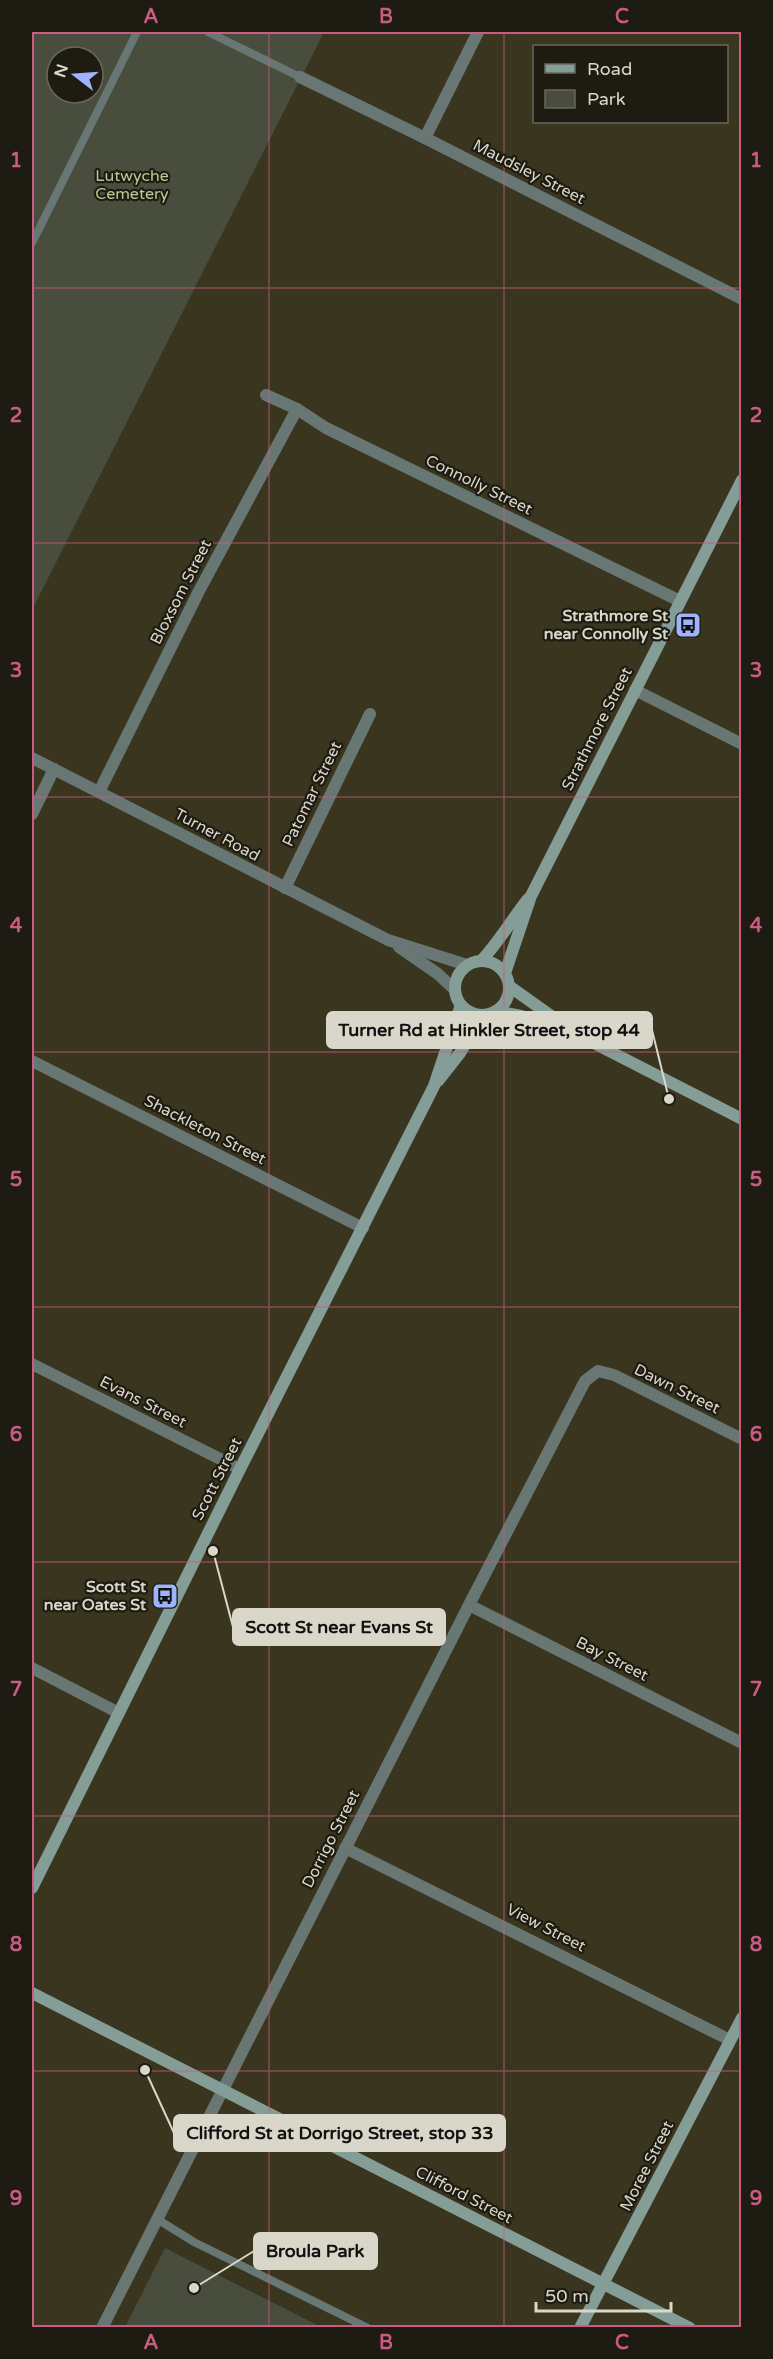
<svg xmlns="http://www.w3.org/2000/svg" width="773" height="2359" font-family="'Varela Round',sans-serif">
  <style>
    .green { fill: #494d3d; fill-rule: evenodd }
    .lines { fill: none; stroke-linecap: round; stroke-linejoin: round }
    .lane { stroke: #687774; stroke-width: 8 }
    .street { stroke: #687774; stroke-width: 12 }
    .secondary { stroke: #859d97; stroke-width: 12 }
    .grid { fill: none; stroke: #ca5b82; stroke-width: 1.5; stroke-opacity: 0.55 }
    .labels { text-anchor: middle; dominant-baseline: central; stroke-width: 4.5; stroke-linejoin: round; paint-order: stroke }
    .street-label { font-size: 16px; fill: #d9d7c9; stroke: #1e1c12 }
    .park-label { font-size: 16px; fill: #bcc995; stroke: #1e1c12 }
    .poi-label { font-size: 16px; font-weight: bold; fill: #d9d7c9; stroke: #1e1c12; text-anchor: end }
    .leader { fill: none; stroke: #d9d7c9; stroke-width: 2 }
    .callout-dot { fill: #d9d7c9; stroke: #1e1c12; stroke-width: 2 }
    .callout { fill: #d9d7c9; stroke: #d9d7c9; stroke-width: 2 }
    .callout-label { font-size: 18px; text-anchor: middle; font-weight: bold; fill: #111 }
    .neatline { fill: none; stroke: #ca5b82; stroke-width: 2 }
    .grid-label { font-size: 20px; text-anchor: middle; font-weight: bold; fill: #ca5b82 }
  </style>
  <rect width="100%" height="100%" fill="#39351e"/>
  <g class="green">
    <path d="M32,32h292l-292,578zM57,57h36v36h-36z"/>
    <polygon points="165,2248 321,2327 125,2327"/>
  </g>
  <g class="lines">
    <g class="lane">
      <polyline points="208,32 300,77"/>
      <polyline points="32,243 137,32"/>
      <polyline points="157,2219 194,2242 368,2328"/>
    </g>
    <g class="street">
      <polyline points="300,77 425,138 742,299"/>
      <polyline points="425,138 478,32"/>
      <polyline points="266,395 297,409 326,428 680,601"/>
      <polyline points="635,690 742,744"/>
      <polyline points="32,758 388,940 467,965"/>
      <polyline points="99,792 199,591 297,409"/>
      <polyline points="32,814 54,769"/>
      <polyline points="285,888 370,714"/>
      <polyline points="399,947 438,974 455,990"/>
      <polyline points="32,1061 363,1228"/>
      <polyline points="32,1364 240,1469"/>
      <polyline points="469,1605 742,1743"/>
      <polyline points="32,1668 119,1713"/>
      <polyline points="345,1848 730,2040"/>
      <polyline points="102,2328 469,1605 585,1381 598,1371 614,1375 742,1439"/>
    </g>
    <g class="secondary">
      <path d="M481,961c18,-19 31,-42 47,-62"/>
      <circle cx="482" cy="988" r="27"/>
      <polyline points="505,973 531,896 742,480"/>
      <polyline points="509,986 578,1035 742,1119"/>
      <polyline points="496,1011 521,1016 568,1032"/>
      <polyline points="438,1081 460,1053 483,1015"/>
      <polyline points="32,1888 240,1469 434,1086 461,1005"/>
      <polyline points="32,1993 690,2328"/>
      <polyline points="580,2328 742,2018"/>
    </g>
  </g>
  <path class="grid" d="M269,32v2296M504,32v2296M32,288h710M32,543h710M32,797h710M32,1052h710M32,1307h710M32,1562h710M32,1816h710M32,2071h710"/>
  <defs>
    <g id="bus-square" transform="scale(1.35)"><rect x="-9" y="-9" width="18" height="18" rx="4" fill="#9fb3fd" stroke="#1e1c12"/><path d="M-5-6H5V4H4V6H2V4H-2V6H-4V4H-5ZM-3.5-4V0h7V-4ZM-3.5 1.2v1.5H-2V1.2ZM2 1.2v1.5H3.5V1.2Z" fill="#111"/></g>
  </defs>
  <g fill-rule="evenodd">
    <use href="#bus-square" x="688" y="625"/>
    <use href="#bus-square" x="165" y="1596"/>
  </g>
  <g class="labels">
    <g class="street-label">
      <text transform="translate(529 172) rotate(27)">Maudsley Street</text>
      <text transform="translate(479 485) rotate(26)">Connolly Street</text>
      <text transform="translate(181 592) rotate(-63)">Bloxsom Street</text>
      <text transform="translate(597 729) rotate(-63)">Strathmore Street</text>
      <text transform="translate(312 794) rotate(-64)">Patomar Street</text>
      <text transform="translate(217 835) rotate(28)">Turner Road</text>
      <text transform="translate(205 1130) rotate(27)">Shackleton Street</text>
      <text transform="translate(677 1389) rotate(26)">Dawn Street</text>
      <text transform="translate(143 1402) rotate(27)">Evans Street</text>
      <text transform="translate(217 1479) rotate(-63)">Scott Street</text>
      <text transform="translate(612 1659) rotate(27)">Bay Street</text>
      <text transform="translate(331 1839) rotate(-63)">Dorrigo Street</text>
      <text transform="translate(546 1928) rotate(27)">View Street</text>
      <text transform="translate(647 2166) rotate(-63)">Moree Street</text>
      <text transform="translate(464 2195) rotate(27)">Clifford Street</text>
    </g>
    <g class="park-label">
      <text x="132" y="176">Lutwyche<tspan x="132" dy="18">Cemetery</tspan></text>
    </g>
    <g class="poi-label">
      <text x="668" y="616">Strathmore St<tspan x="668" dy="18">near Connolly St</tspan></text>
      <text x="146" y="1587">Scott St<tspan x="146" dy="18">near Oates St</tspan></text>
    </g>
  </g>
  <path class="leader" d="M669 1099L652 1030M213 1551L233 1627M145 2070L174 2133M194 2288L254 2251"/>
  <g class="callout-dot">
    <circle cx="669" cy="1099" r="6"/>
    <circle cx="213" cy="1551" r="6"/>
    <circle cx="145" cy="2070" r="6"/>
    <circle cx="194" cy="2288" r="6"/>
  </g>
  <g class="callout">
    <rect x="327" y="1012" width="325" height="36" rx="6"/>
    <rect x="233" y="1609" width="212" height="36" rx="6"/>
    <rect x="174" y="2115" width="331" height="36" rx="6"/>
    <rect x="254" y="2233" width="123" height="36" rx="6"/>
  </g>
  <g class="callout-label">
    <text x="489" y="1036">Turner Rd at Hinkler Street, stop 44</text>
    <text x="339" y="1633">Scott St near Evans St</text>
    <text x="340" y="2139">Clifford St at Dorrigo Street, stop 33</text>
    <text x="315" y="2257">Broula Park</text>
  </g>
  <rect width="773" height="2359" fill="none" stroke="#1e1c12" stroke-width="66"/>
  <rect x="533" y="45" width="195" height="78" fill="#1e1c12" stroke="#69675b" stroke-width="1.5"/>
  <rect x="545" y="64" width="30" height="9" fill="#859d97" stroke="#69675b" stroke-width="1.5"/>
  <text x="587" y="75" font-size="18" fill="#d9d7c9">Road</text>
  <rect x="545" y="90" width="30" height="18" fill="#494d3d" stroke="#69675b" stroke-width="1.5"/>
  <text x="587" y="105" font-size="18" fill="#d9d7c9">Park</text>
  <g transform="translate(75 75) rotate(287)"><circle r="28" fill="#1e1c12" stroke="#69675b" stroke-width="1.5"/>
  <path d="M0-4.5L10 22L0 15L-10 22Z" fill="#9fb3fd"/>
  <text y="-9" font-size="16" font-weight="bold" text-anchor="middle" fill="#d9d7c9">N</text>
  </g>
  <path d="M536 2302v9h135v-9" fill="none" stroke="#d9d7c9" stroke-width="3"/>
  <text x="545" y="2302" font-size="18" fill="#d9d7c9" stroke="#1e1c12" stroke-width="4.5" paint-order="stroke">50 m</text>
  <rect x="33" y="33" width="707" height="2293" class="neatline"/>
  <g class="grid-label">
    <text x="151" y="23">A</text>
    <text x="386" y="23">B</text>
    <text x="622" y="23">C</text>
    <text x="16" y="167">1</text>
    <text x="756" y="167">1</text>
    <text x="16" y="422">2</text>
    <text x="756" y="422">2</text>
    <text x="16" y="677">3</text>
    <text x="756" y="677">3</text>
    <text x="16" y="932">4</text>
    <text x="756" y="932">4</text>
    <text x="16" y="1186">5</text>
    <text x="756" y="1186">5</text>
    <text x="16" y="1441">6</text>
    <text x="756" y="1441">6</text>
    <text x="16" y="1696">7</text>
    <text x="756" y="1696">7</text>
    <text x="16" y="1951">8</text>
    <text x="756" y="1951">8</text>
    <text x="16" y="2205">9</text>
    <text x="756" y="2205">9</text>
    <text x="151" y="2349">A</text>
    <text x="386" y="2349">B</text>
    <text x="622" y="2349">C</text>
  </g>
</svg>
